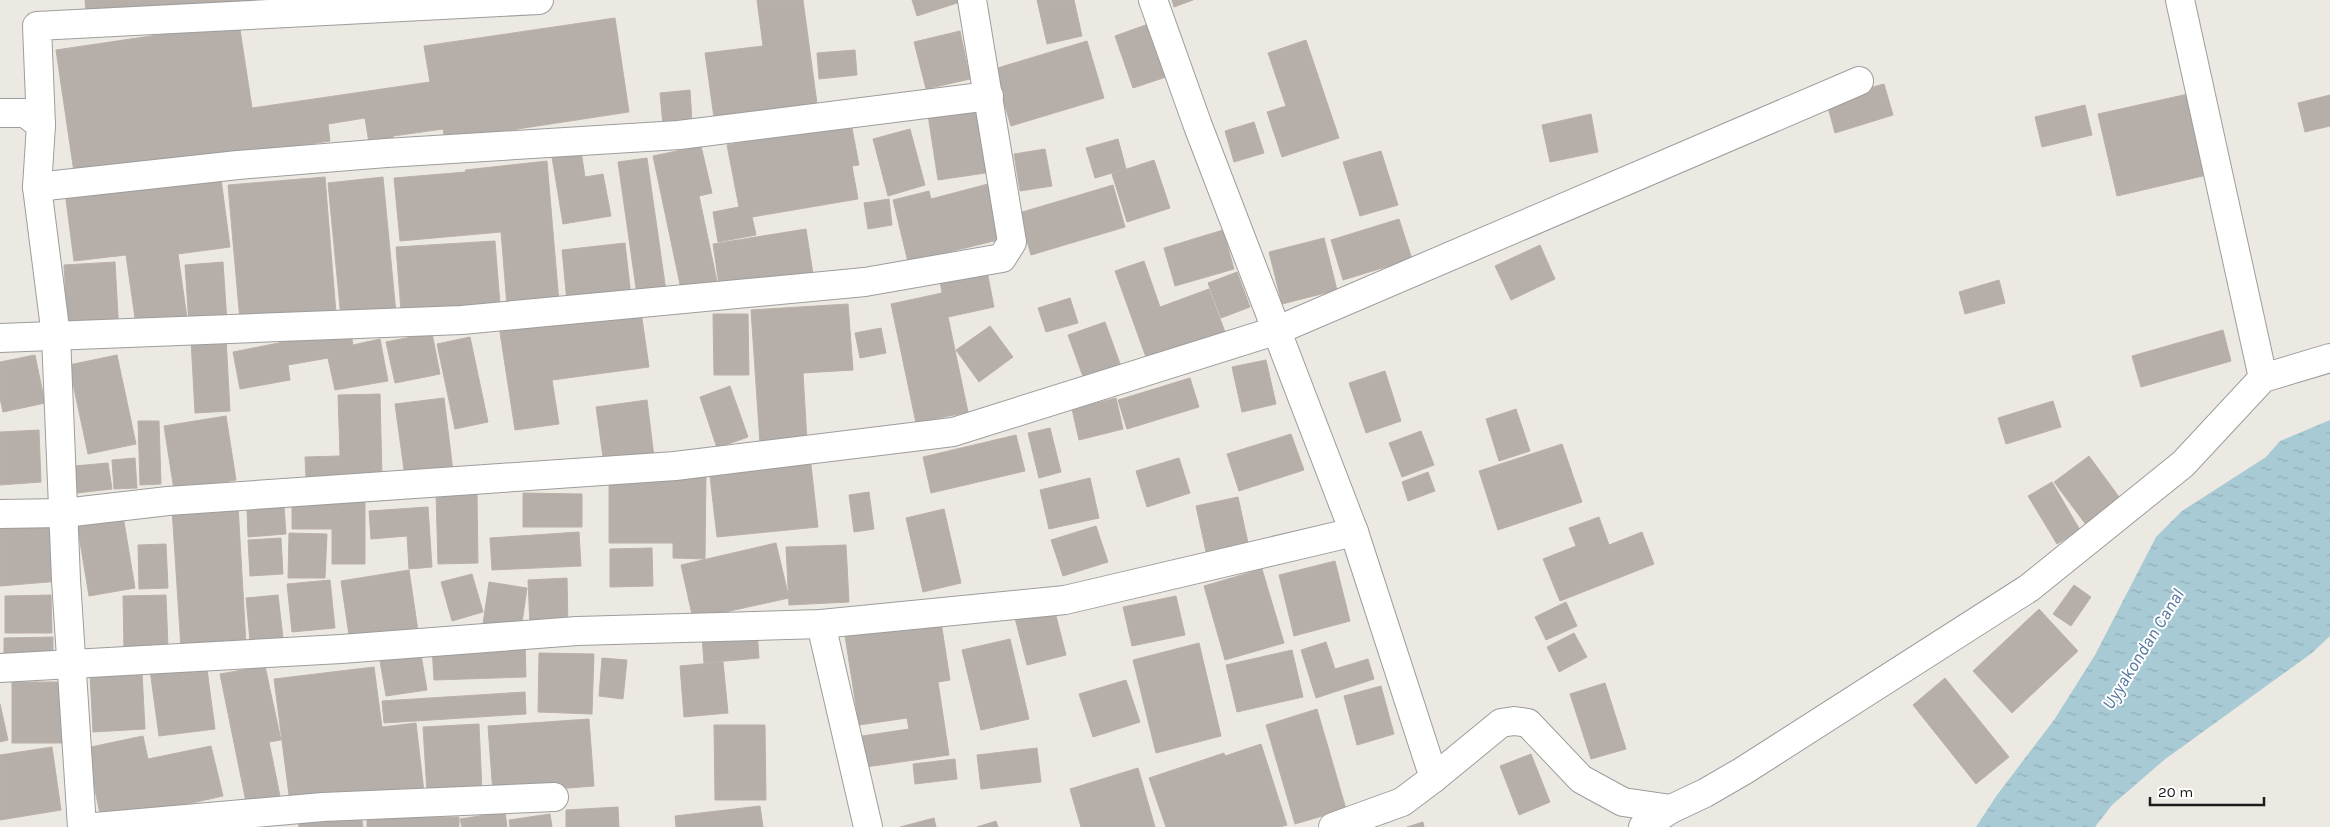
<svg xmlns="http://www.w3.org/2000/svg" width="2330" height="827" font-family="Karla,sans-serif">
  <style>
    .water { fill: url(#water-ripples) }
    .building { fill: #b5aea9; stroke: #bcb0a7 }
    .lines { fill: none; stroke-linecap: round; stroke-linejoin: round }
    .minor-casing { stroke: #9d9d9d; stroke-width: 30 }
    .minor { stroke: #fff; stroke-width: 28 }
    .labels { text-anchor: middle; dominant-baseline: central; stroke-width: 4; stroke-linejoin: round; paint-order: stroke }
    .water-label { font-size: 18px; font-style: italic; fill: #55799f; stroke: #fff }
  </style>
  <defs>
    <pattern id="water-ripples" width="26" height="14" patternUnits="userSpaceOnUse" patternTransform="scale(1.25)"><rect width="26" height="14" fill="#a8cad4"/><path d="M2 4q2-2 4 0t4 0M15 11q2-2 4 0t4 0" fill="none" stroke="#90adb5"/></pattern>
  </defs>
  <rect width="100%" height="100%" fill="#ece9e3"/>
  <polygon class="water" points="2330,420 2330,636 2312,653 2164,760 2112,805 2095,827 1976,827 1997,795 2054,720 2095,655 2156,537 2182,511 2266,457 2280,441"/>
  <g class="building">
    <polygon points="85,0 255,0 86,14"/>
    <polygon points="757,0 803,0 818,111 715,125 705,53 763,46"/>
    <polygon points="912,0 962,0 963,1 917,16"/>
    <polygon points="1037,0 1074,0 1082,36 1047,44"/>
    <polygon points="1172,0 1193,0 1174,7"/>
    <polygon points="615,18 629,112 445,140 443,129 393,136 394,145 370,149 365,118 328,124 330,141 75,179 56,50 239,23 252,108 430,82 424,46"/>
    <polygon points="1151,23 1169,76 1133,88 1115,36"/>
    <polygon points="960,31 970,79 926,89 914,42"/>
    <polygon points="1306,40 1339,138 1282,157 1267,112 1286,106 1268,53"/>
    <polygon points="1087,41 1104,98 1011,126 994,69"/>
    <polygon points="855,50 857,75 819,79 817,53"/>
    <polygon points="1884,84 1893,115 1835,133 1826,100"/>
    <polygon points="690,90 692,122 663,125 660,93"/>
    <polygon points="2188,94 2207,175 2117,196 2098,114"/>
    <polygon points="2330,95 2330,126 2305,132 2298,103"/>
    <polygon points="2085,105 2092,135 2042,147 2035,117"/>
    <polygon points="981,106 992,172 938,180 928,115"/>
    <polygon points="1591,114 1598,152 1550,162 1542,125"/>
    <polygon points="1254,122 1264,153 1234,162 1225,131"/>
    <polygon points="851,123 859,165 852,166 858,199 752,217 756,235 718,242 713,212 739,207 727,145"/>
    <polygon points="910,129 925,185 888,196 873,139"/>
    <polygon points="1118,139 1126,169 1095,178 1086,148"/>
    <polygon points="701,146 712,193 699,196 717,281 681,289 653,156"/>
    <polygon points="1045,149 1052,186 1020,191 1014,154"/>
    <polygon points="581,151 585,177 603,174 611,216 563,224 552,157"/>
    <polygon points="1381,151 1398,205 1360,216 1343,162"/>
    <polygon points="647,158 666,291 637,295 618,162"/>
    <polygon points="1154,160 1170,208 1127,222 1112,174"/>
    <polygon points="547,161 559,302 507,306 501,232 400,241 394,178 466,172 465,170"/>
    <polygon points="220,171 230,247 178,254 187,318 136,325 126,255 74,261 65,192"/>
    <polygon points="325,177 336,313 240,321 228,185"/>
    <polygon points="383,177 396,313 341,318 328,183"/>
    <polygon points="988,184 1002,239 908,262 893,200 929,191 931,199"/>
    <polygon points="1113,185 1125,227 1031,255 1019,213"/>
    <polygon points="889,199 892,225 868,229 864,203"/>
    <polygon points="1399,219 1412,259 1343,280 1331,240"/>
    <polygon points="806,229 813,274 720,291 713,244"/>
    <polygon points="1223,230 1234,269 1175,286 1164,248"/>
    <polygon points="1324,238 1337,290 1282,304 1269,252"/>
    <polygon points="495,241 500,304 401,311 396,247"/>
    <polygon points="625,243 631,296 567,302 562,250"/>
    <polygon points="1540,245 1555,279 1511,300 1495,266"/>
    <polygon points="1144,261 1160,307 1209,289 1225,332 1147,360 1115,271"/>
    <polygon points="115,262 119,333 68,335 64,265"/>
    <polygon points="223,262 227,322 189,325 185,265"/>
    <polygon points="987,271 994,307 948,317 968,412 916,423 891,304 942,293 940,281"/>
    <polygon points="1237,272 1250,307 1221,318 1208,283"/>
    <polygon points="1999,280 2005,303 1965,314 1959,292"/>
    <polygon points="1070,298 1078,323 1046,332 1038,308"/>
    <polygon points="848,304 853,370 803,373 807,441 760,444 751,310"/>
    <polygon points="640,305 649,367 552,380 559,424 515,430 499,326"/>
    <polygon points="713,314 748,314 749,375 714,375"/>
    <polygon points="1105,322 1123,372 1086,385 1068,335"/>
    <polygon points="990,326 1013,357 979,382 956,350"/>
    <polygon points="881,328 886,353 860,358 855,333"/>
    <polygon points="350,329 353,345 380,339 388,381 335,390 328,358 288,365 290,380 240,389 233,352"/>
    <polygon points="2223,330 2231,361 2141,387 2132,356"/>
    <polygon points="432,333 440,374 395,383 386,342"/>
    <polygon points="470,337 488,422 455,429 437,344"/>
    <polygon points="226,338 230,411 195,413 191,340"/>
    <polygon points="35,355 45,403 3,412 0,398 0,362"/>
    <polygon points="117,355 136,444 88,454 69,365"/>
    <polygon points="1266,360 1276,404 1242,412 1232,367"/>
    <polygon points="1385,371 1401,421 1366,433 1349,383"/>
    <polygon points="1190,378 1199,407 1127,429 1118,400"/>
    <polygon points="730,386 748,437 717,448 700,397"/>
    <polygon points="380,394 382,476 306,478 305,457 340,456 338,395"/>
    <polygon points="444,398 453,471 405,477 395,404"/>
    <polygon points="1116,398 1123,429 1079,440 1072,409"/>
    <polygon points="647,400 654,457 604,464 596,407"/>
    <polygon points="2053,401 2061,427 2006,444 1998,418"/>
    <polygon points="1516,409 1530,451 1499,461 1486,419"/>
    <polygon points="226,416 236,480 174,490 164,426"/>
    <polygon points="138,421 159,421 161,484 140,485"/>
    <polygon points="1050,428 1061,472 1039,478 1028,433"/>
    <polygon points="39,430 41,482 0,485 0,432"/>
    <polygon points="1421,431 1434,465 1402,477 1389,443"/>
    <polygon points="1291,434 1304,470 1239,491 1227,454"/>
    <polygon points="1016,435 1025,471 931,493 923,457"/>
    <polygon points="1562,444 1582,502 1498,530 1479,471"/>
    <polygon points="810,456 818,527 717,537 709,468"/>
    <polygon points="2089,456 2122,501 2087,526 2054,482"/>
    <polygon points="135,458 137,488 114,489 112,460"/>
    <polygon points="1179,458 1190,493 1147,507 1136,471"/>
    <polygon points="108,463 112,489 77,493 74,466"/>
    <polygon points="1428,472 1435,491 1408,501 1402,482"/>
    <polygon points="609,475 706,475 705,559 673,558 673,543 609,543"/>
    <polygon points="1090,478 1099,518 1049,529 1040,490"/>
    <polygon points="2052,482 2080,530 2057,544 2028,496"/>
    <polygon points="477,492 478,563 438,564 436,493"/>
    <polygon points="869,492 874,529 854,532 849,495"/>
    <polygon points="523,493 582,494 582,527 523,527"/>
    <polygon points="1238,497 1250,552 1208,561 1196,506"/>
    <polygon points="292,499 365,499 365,564 332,564 332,529 292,529"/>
    <polygon points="238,505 246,644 181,648 172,509"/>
    <polygon points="284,506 286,534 248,537 247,509"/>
    <polygon points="428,507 432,567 409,569 407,536 371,539 369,511"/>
    <polygon points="944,509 961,583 923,592 906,518"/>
    <polygon points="123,516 135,588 89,596 77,524"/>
    <polygon points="1599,517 1609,545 1642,532 1654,564 1560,601 1543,559 1576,546 1569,528"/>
    <polygon points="55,521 60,581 0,586 0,525"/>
    <polygon points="1096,526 1108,562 1063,576 1051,540"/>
    <polygon points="579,532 581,566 492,570 490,538"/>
    <polygon points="289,533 327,534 325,578 288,578"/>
    <polygon points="281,538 283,574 250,576 248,540"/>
    <polygon points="776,543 789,598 693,619 681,565"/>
    <polygon points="166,544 168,588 139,589 138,545"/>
    <polygon points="846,545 849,602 789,605 786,547"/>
    <polygon points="652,548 653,586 610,587 610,549"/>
    <polygon points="1335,561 1350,621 1294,636 1279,575"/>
    <polygon points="1262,569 1284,643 1225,660 1204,586"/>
    <polygon points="409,570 418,631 350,642 341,581"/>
    <polygon points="472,574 483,612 452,621 441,582"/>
    <polygon points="567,578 568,626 530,627 528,580"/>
    <polygon points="330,580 335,628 292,632 287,584"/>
    <polygon points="489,582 527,588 521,630 483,624"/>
    <polygon points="2074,585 2091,597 2071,626 2053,614"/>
    <polygon points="51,595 52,633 5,633 5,596"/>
    <polygon points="166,595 168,648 124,650 123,596"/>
    <polygon points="278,595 283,638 250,641 246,598"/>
    <polygon points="1176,596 1185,635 1132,646 1123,607"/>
    <polygon points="1566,602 1577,626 1546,640 1535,617"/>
    <polygon points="1054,608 1066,655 1027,665 1015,618"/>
    <polygon points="2039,609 2078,651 2012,713 1973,671"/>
    <polygon points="941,622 950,680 938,682 949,755 866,767 862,736 909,729 907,718 859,725 845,636"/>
    <polygon points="757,631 759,658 704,663 702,636"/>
    <polygon points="1574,633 1587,657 1559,672 1547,647"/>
    <polygon points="53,637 53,660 4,661 4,638"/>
    <polygon points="1010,639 1029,719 981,730 962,650"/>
    <polygon points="1326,642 1335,669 1368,659 1374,679 1316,698 1301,650"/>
    <polygon points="1199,643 1221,736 1156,753 1133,660"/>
    <polygon points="525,644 526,677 434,680 432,647"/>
    <polygon points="420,649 427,690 386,696 379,655"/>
    <polygon points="1292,650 1303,697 1237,712 1226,665"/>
    <polygon points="539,653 594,654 592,714 538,712"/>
    <polygon points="602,658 627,660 623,699 599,696"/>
    <polygon points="206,662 215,729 159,736 150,670"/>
    <polygon points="723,662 728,713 684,717 680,666"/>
    <polygon points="265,666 281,740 269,742 280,796 246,802 220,674"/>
    <polygon points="374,667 382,727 416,723 424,792 290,803 274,679"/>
    <polygon points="142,672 145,729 93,732 90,674"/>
    <polygon points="1945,678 2009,757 1976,784 1913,705"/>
    <polygon points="1126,680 1140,722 1093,737 1079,694"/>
    <rect x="12" y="682" width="50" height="61"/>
    <polygon points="1605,683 1626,749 1591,759 1570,694"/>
    <polygon points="1381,686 1394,734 1357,745 1344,696"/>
    <polygon points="525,692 526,714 384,723 382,701"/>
    <polygon points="0,704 8,740 0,742"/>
    <polygon points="1317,709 1346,809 1295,824 1266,725"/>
    <polygon points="589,719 594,786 493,794 488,726"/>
    <polygon points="479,724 482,791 427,793 423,727"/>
    <polygon points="714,725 765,725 766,800 715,800"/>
    <polygon points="143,736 148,759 211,746 223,796 102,823 86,748"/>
    <polygon points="1261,744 1287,825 1280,827 1166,827 1149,778 1224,753 1225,756"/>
    <polygon points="52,747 61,810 0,820 0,755"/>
    <polygon points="1037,748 1041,782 981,789 977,755"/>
    <polygon points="1531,754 1550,802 1519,815 1500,766"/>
    <polygon points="955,759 957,779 915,784 913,764"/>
    <polygon points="1138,768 1155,827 1081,827 1070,789"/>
    <polygon points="760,806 763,827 676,827 675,816"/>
    <polygon points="618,807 619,827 566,827 566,810"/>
    <polygon points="360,809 363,827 299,827 298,818"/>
    <polygon points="505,812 507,827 462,827 460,819"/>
    <polygon points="550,814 552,827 510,827 509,820"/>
    <polygon points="459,817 459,827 367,827 367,818"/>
    <polygon points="934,818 936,827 900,827"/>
    <polygon points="996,821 998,827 977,827"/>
    <polygon points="1423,822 1424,827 1407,827"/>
  </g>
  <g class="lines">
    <g class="minor-casing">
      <g id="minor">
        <polyline points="1153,0 1198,126 1354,532 1434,778 1402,802 1333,827"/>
        <polyline points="2180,0 2263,378"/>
        <polyline points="0,113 25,113 41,125 37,187 56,336 66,580 82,827"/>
        <polyline points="41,125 37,26 539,0"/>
        <polyline points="37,187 238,165 386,153 679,135 989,96"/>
        <polyline points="0,338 462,320 865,282 1002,258 1012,242 972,0"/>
        <polyline points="0,514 64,513 168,501 675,466 953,432 1278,330 1859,81"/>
        <polyline points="821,624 868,827"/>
        <polyline points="0,668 341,649 577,631 821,624 1065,600 1354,532"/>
        <polyline points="1434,778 1501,723 1514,721 1528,723 1581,779 1623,802 1671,809 1705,793 1743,771 2029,588 2183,464 2263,378 2330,358"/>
        <polyline points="95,827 323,807 554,797"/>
        <polyline points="1643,827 1671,809"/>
      </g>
    </g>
    <use href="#minor" class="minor"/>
  </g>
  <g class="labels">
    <g class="water-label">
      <text transform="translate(2143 649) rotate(-58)">Uyyakondan Canal</text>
    </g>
  </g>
  <path d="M2150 797v8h114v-8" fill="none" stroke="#1c1c1c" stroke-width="2.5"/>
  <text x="2158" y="797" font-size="15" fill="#1c1c1c" stroke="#ffffff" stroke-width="4" paint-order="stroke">20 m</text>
</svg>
